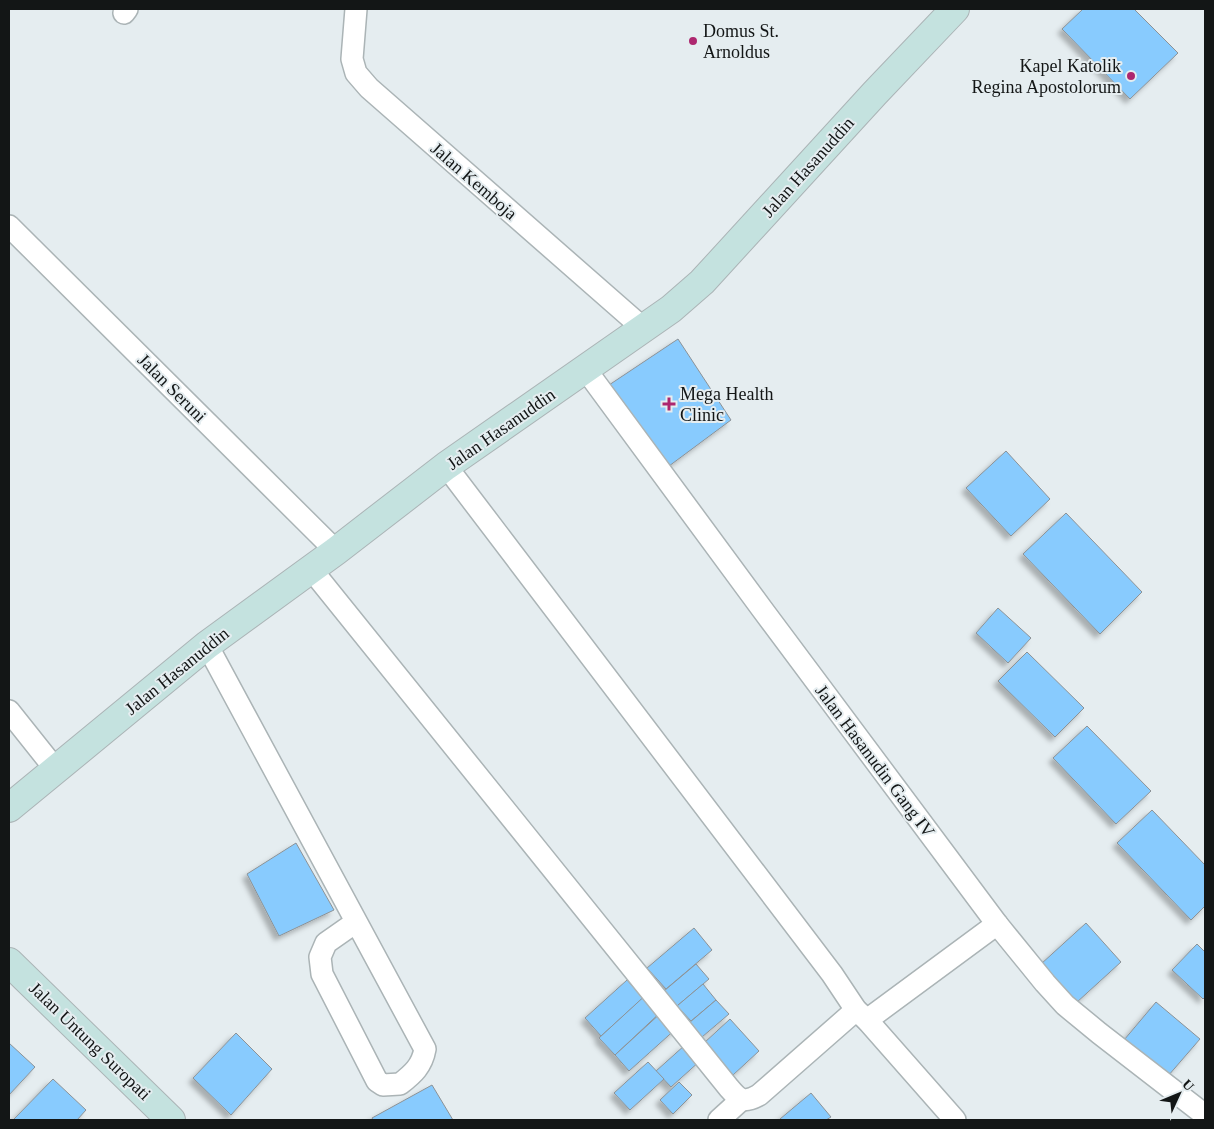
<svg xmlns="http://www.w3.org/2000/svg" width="1214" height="1129" font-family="Georgia,serif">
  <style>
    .building { fill: #88cbfe; stroke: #8c9296; filter: url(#shadow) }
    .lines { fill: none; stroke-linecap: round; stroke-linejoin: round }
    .minor-casing { stroke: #abb4b6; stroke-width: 24 }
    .secondary-casing { stroke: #abb4b6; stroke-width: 30 }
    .minor { stroke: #fff; stroke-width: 21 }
    .secondary { stroke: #c4e2df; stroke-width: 28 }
    .poi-dot { fill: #ad276f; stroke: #e5edf0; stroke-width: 2 }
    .labels { text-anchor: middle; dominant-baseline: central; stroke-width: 4; stroke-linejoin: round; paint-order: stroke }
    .poi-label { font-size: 18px; fill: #131616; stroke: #e5edf0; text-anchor: start }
    .street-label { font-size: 18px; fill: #131616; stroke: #e5edf0 }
  </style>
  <defs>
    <filter id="shadow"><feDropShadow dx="-4.5" dy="4.5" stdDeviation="2.5" flood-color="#0004"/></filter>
  </defs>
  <rect width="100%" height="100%" fill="#e5edf0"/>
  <g class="building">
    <polygon points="1083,9 1134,9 1178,53 1130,99 1062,29"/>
    <polygon points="678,339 731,420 665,469 606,387"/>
    <polygon points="1006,451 1050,499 1011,536 966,488"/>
    <polygon points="1066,513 1142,592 1100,634 1023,554"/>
    <polygon points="998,608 1031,638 1008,663 976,633"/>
    <polygon points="1027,652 1084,708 1055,737 998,681"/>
    <polygon points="1087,726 1151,791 1116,824 1053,758"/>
    <polygon points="1152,810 1205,865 1205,906 1191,920 1117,843"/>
    <polygon points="296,843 334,910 279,936 247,874"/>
    <polygon points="1086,923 1121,962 1076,1003 1041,964"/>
    <polygon points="694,928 712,950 666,989 647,968"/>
    <polygon points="1197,944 1205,952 1205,997 1203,999 1172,970"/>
    <polygon points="696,964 709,979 677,1006 664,991"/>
    <polygon points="627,980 643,998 601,1036 585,1018"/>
    <polygon points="703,984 716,1000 691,1021 677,1006"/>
    <polygon points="649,992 664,1009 615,1055 599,1038"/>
    <polygon points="716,1000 729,1014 702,1037 689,1023"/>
    <polygon points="1156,1002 1200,1039 1168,1076 1124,1040"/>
    <polygon points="663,1011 678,1027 629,1071 615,1055"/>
    <polygon points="730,1019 759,1051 733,1075 704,1043"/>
    <polygon points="236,1033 272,1069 231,1115 193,1078"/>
    <polygon points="9,1043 35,1067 9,1095"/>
    <polygon points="685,1045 700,1061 671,1087 656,1071"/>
    <polygon points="648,1062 664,1079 630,1110 614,1093"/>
    <polygon points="53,1079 86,1110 77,1120 13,1120"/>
    <polygon points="679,1082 692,1095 673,1114 660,1100"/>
    <polygon points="432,1085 453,1120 373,1120 372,1118"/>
    <polygon points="811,1093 831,1117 826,1120 781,1120 780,1119"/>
  </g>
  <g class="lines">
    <g class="minor-casing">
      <g id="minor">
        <polyline points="356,9 352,59 356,73 369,88 644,329"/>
        <polyline points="124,13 127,9"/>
        <polyline points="9,226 336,551"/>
        <polyline points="586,370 762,609 997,924 1045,983 1065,1005 1099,1033 1205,1115"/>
        <polyline points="446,466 832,974 856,1010 867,1020 955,1120"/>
        <path d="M311,569l418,519c11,13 15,15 30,7l97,-85"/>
        <path d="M207,645l218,404c-3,17 -12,25 -25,35l-17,1 -6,-4 -55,-107 -2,-17 6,-14 30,-21"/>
        <polyline points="9,711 56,770"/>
        <polyline points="867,1020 997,924"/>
        <polyline points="719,1120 741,1100"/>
      </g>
    </g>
    <g class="secondary-casing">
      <g id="secondary">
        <polyline points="9,808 207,645 336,551 446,466 671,309 702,282 875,93 955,9"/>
        <polyline points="9,962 171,1120"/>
      </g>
    </g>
    <use href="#minor" class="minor"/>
    <use href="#secondary" class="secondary"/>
  </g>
  <g class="poi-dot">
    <circle cx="693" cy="41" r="5"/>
    <circle cx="1131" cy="76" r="5"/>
    <path d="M666.5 396.5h5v5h5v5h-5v5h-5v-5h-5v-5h5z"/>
  </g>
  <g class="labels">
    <g class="poi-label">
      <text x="703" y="31">Domus St.<tspan x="703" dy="21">Arnoldus</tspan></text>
      <text x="1121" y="66" text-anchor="end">Kapel Katolik<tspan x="1121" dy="21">Regina Apostolorum</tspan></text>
      <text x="680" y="394">Mega Health<tspan x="680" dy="21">Clinic</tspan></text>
    </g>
    <g class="street-label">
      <text transform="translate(808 167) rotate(-48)">Jalan Hasanuddin</text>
      <text transform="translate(474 181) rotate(41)">Jalan Kemboja</text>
      <text transform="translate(172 388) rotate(45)">Jalan Seruni</text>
      <text transform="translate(501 429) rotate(-35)">Jalan Hasanuddin</text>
      <text transform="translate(177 671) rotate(-39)">Jalan Hasanuddin</text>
      <text transform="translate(875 761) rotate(53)">Jalan Hasanudin Gang IV</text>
      <text transform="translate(90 1041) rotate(44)">Jalan Untung Suropati</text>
    </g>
  </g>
  <rect width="1214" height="1129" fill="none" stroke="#131616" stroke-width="20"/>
  <g transform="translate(1179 1094) rotate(46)" stroke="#e5edf0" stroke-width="4" paint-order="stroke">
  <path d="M0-4L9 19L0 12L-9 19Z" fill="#131616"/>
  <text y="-8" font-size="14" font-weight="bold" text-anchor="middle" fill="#131616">U</text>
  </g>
</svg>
